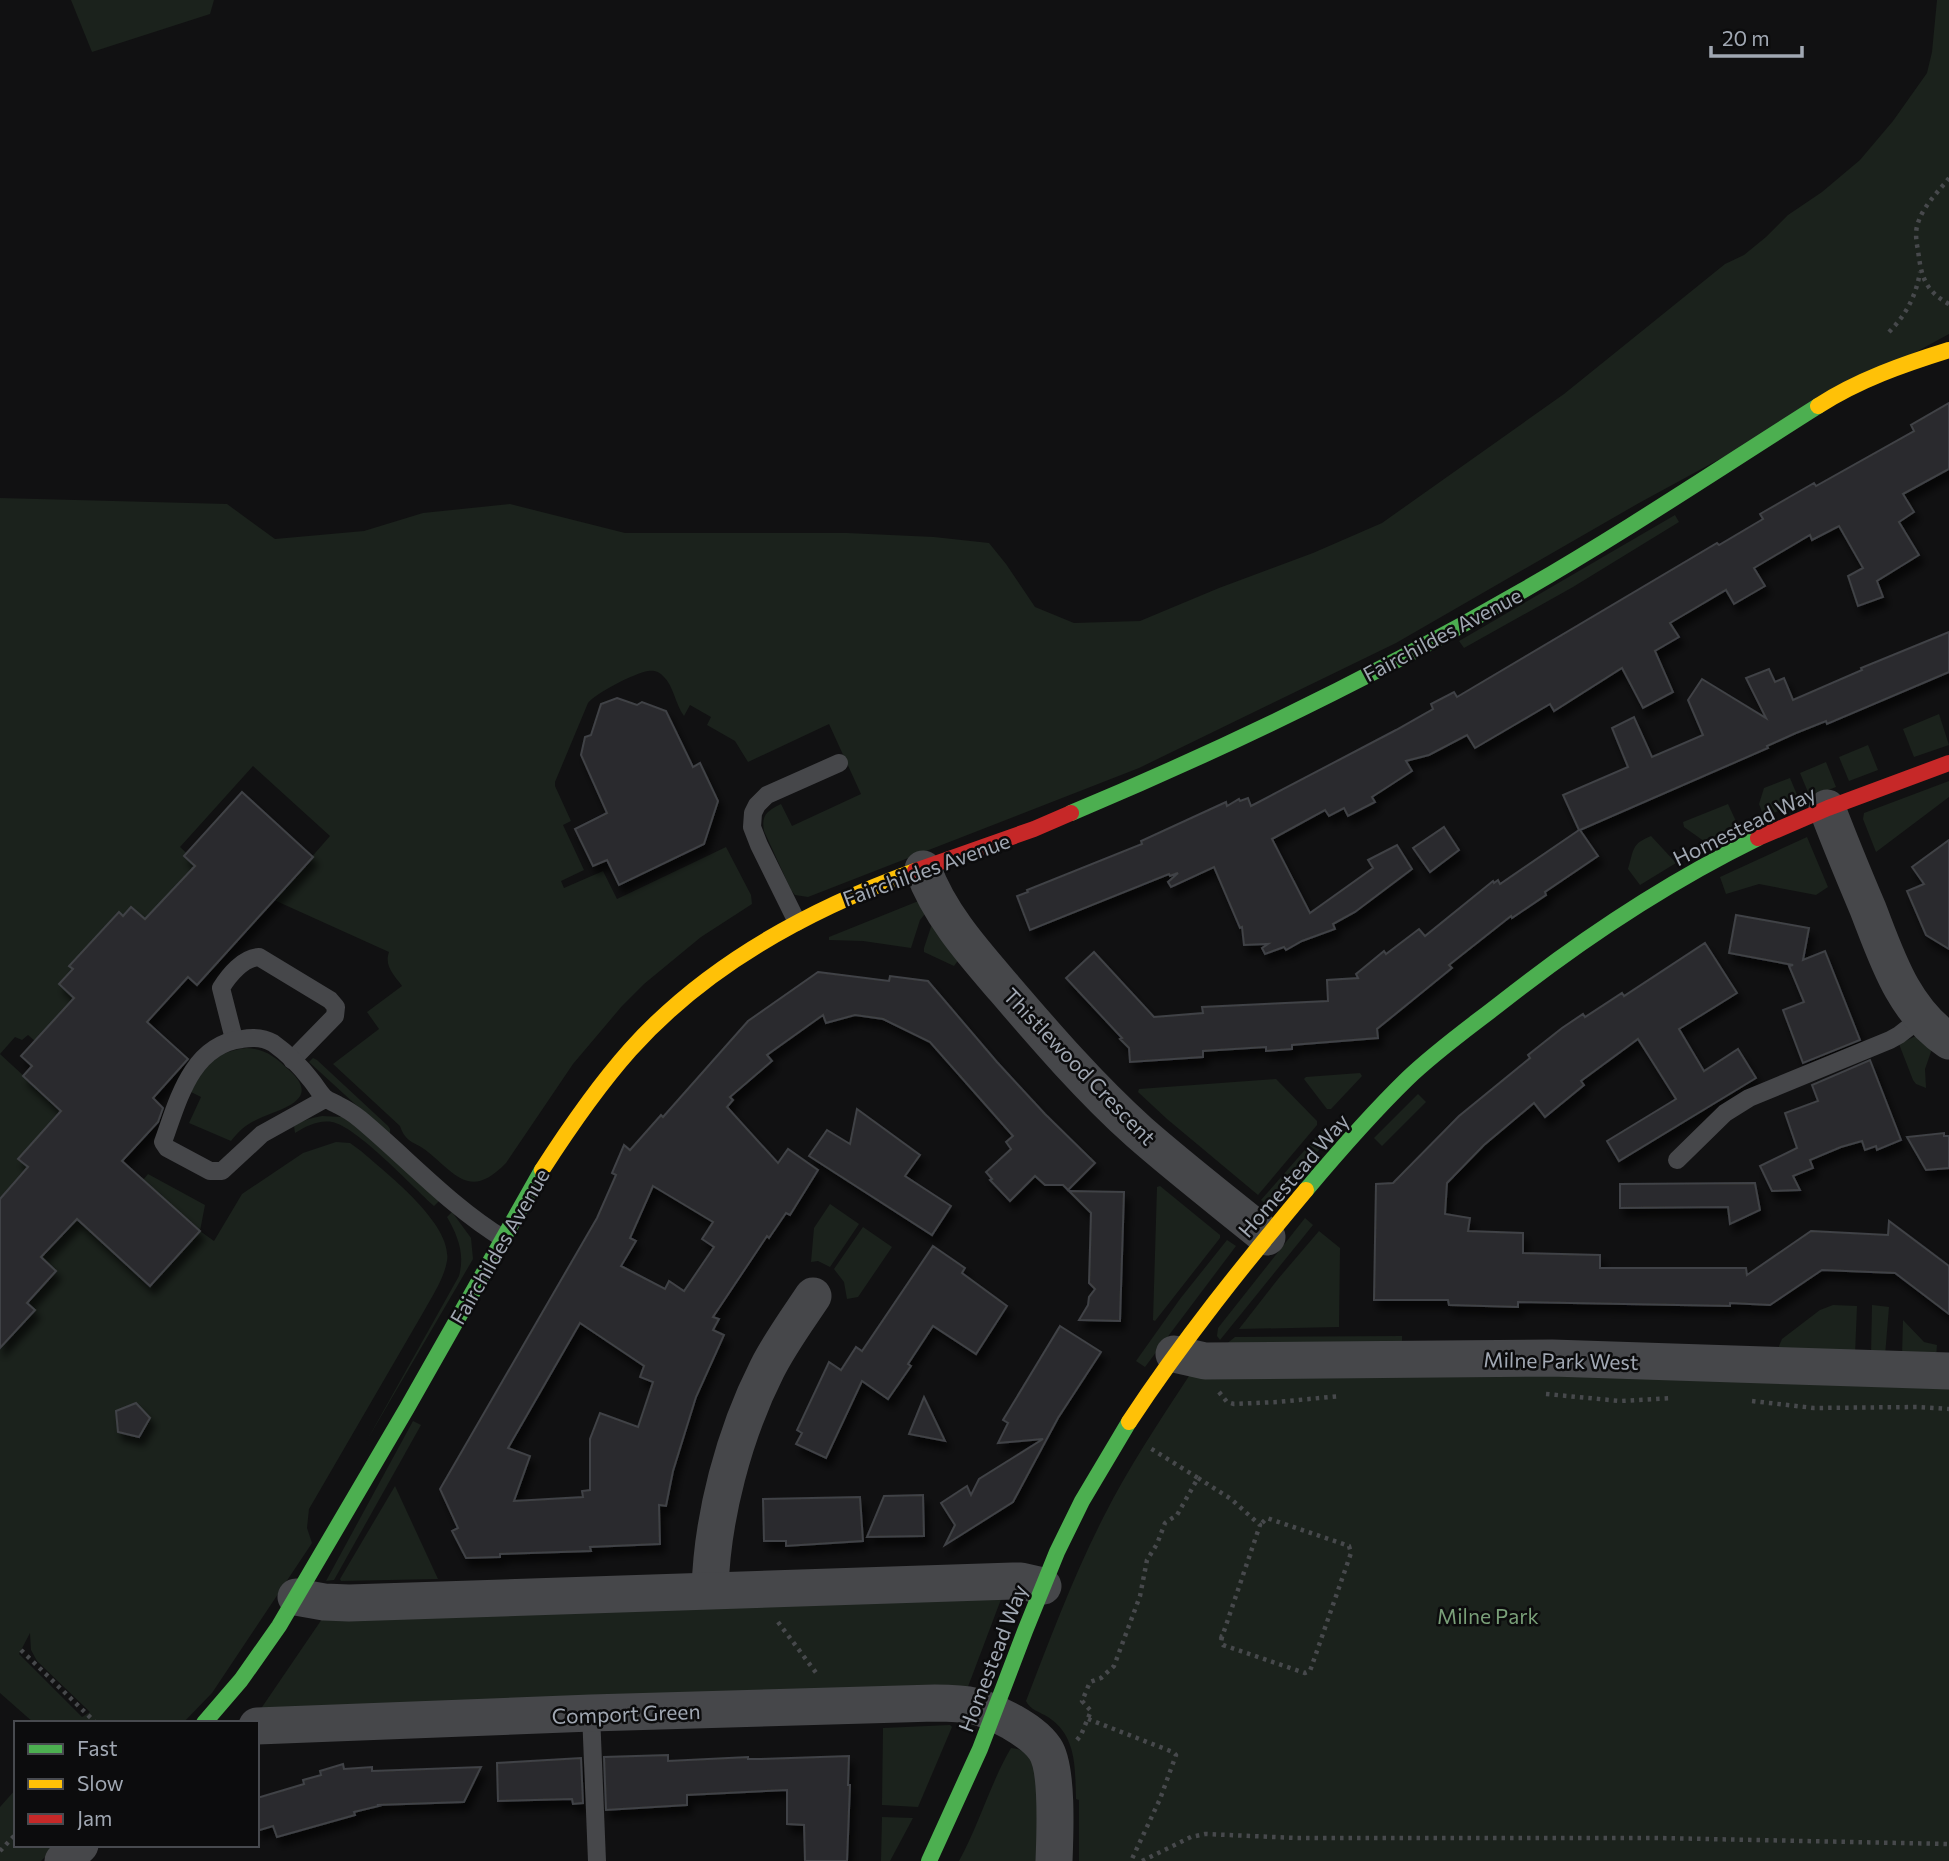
<svg xmlns="http://www.w3.org/2000/svg" width="1949" height="1861" font-family="Commissioner,sans-serif">
  <style>
    .green { fill: #1b221c; fill-rule: evenodd }
    .building { fill: #2c2c2d; stroke: #404246; stroke-width: 2; fill-rule: evenodd; filter: url(#shadow) }
    .lines { fill: none; stroke-linecap: round; stroke-linejoin: round }
    .path { stroke: #47494c; stroke-width: 4.5; stroke-dasharray: 3.5 5; stroke-linecap: butt }
    .lane { stroke: #46474a; stroke-width: 18 }
    .street { stroke: #46474a; stroke-width: 37 }
    .fast { stroke: #4caf50; stroke-width: 16 }
    .slow { stroke: #ffc107; stroke-width: 16 }
    .jam { stroke: #c62828; stroke-width: 16 }
    .labels { text-anchor: middle; dominant-baseline: central; stroke-width: 5; stroke-linejoin: round; paint-order: stroke }
    .street-label { font-size: 21px; fill: #a1a8b3; stroke: #0c0c0d }
    .park-label { font-size: 21px; fill: #799f78; stroke: #0c0c0d }
  </style>
  <defs>
    <filter id="shadow"><feDropShadow dx="4.5" dy="8" stdDeviation="3.5" flood-color="#0009"/></filter>
  </defs>
  <rect width="100%" height="100%" fill="#111112"/>
  <g class="green">
    <polygon points="71,0 214,0 210,14 92,52"/>
    <path d="M1937,0h12v334l-310,169 -243,140 -257,125 -331,129 -13,-2 -4,-5 -27,-59c-3,-16 3,-20 17,-27l11,22 69,-32 -32,-70 -81,38 -13,-21 -28,-16 4,-8 -21,-12 -6,11c-9,-12 -10,-30 -21,-40 -4,-5 -10,-6 -15,-5 -13,2 -52,22 -60,32l-33,79v4l16,35 -8,4 21,45 -23,11 3,7 39,-17 14,28 109,-52 25,48 1,9 -51,33 -57,47 -22,22 -49,58 -67,99c-35,36 -49,13 -78,-11 -13,-11 -22,-8 -28,-26l-67,-62 46,-35 -12,-17 35,-26c-8,-11 -18,-20 -13,-34l-115,-52 56,-64 -77,-70 -73,81 17,16 -52,56 -14,-12 -8,9 -5,-4 -49,54 4,3 -14,15 15,14 -39,43 -7,-6 -6,5 -7,-3 -15,17 64,59 -21,18 -25,27 10,9 -24,27 -4,10v-706l227,6 48,35 89,-8 59,-18 87,-9 115,29h222l87,4 55,6 17,21 29,43 39,16 66,-2 79,-33 94,-35 69,-30 182,-129 161,-130 19,-9 22,-18 22,-22 34,-23 38,-32 33,-39 34,-48 5,-21z"/>
    <polygon points="1675,515 1679,522 1573,587 1464,648 1459,641"/>
    <polygon points="1939,714 1949,745 1914,757 1903,729"/>
    <polygon points="1868,745 1878,770 1849,781 1839,757"/>
    <polygon points="1826,762 1836,787 1810,797 1800,773"/>
    <polygon points="1790,778 1800,802 1764,817 1759,804 1764,788"/>
    <polygon points="1949,781 1949,797 1876,852 1863,819 1864,813"/>
    <polygon points="1728,804 1740,830 1708,844 1684,827 1683,822"/>
    <path d="M1651,836l25,27 -36,22 -12,-16c6,-19 3,-25 23,-33z"/>
    <polygon points="1807,837 1828,887 1816,895 1759,884 1726,894 1720,877"/>
    <polygon points="921,900 928,910 920,920 911,948 863,941 829,940 829,937"/>
    <polygon points="932,924 962,955 954,966 924,952 924,948"/>
    <polygon points="1918,1035 1932,1049 1925,1069 1926,1088 1916,1084 1913,1080 1899,1044"/>
    <path d="M247,1048c19,1 29,10 42,22 35,31 -11,39 -33,50 -11,5 -18,12 -25,21l-42,-18 12,-26 -10,-5c14,-26 25,-41 56,-44z"/>
    <polygon points="313,1058 317,1060 388,1126 390,1129 390,1136 309,1062"/>
    <polygon points="1360,1073 1362,1076 1331,1109 1327,1109 1304,1079 1306,1077"/>
    <polygon points="1276,1079 1317,1121 1317,1125 1258,1195 1167,1119 1138,1092 1139,1089"/>
    <polygon points="1418,1094 1426,1102 1382,1146 1374,1138"/>
    <path d="M322,1116l20,1 10,5 87,79 -5,5c-21,-19 -78,-80 -102,-84 -14,-2 -25,4 -37,11l-1,-7c9,-6 18,-8 28,-10z"/>
    <polygon points="1325,1127 1333,1134 1269,1207 1261,1200"/>
    <path d="M336,1142l14,1 11,8c25,22 92,73 86,110 -3,17 -14,34 -23,50l-115,198 -2,19 5,15 -100,150 -29,30h-149l-34,-30v-345l35,-38 -17,-16 -11,1 70,-76 41,38 47,13 35,-39 -57,-51 5,-6 57,31 -5,26 14,10 28,-47 61,-41zM136,1403l14,15 -11,19 -21,-5 -2,-21zM30,1633l1,17 6,11 53,51 -8,5 -63,-63z"/>
    <polygon points="1160,1186 1220,1235 1220,1238 1155,1321 1153,1320 1157,1187"/>
    <polygon points="830,1204 859,1224 830,1267 818,1261 811,1262 814,1228"/>
    <path d="M452,1212l19,26 2,21 -107,183 93,-166c6,-22 -1,-40 -12,-59z"/>
    <polygon points="1305,1218 1313,1225 1220,1340 1217,1336 1218,1328"/>
    <polygon points="863,1227 892,1247 858,1297 847,1299 844,1282 834,1269"/>
    <polygon points="1319,1231 1340,1248 1339,1327 1239,1329 1278,1279"/>
    <polygon points="1227,1240 1236,1246 1145,1367 1136,1361 1180,1299"/>
    <polygon points="1833,1305 1857,1306 1855,1355 1778,1353 1779,1346 1782,1339 1820,1310"/>
    <polygon points="1872,1305 1889,1307 1885,1356 1871,1355"/>
    <polygon points="1903,1320 1924,1342 1937,1345 1936,1358 1902,1356"/>
    <polygon points="1402,1336 1402,1346 1225,1345 1235,1337"/>
    <path d="M1244,1371l705,11v479h-870v-61l-3,-1c-1,-31 1,-63 -28,-82 -8,-5 -18,-7 -22,-16 24,-62 47,-124 77,-183 25,-50 56,-96 86,-142z"/>
    <polygon points="413,1421 421,1425 334,1580 326,1581"/>
    <polygon points="395,1486 438,1579 341,1581 340,1579"/>
    <polygon points="1003,1594 966,1692 258,1713 322,1619"/>
    <polygon points="950,1725 952,1727 918,1807 882,1805 883,1728"/>
    <path d="M1011,1748c12,1 17,6 25,14l4,99h-81c20,-36 31,-77 52,-113z"/>
    <polygon points="16,1789 16,1845 57,1845 41,1861 0,1861 0,1807"/>
    <polygon points="882,1817 913,1818 890,1861 881,1861"/>
  </g>
  <g class="building">
    <polygon points="1949,403 1949,469 1903,494 1914,512 1899,522 1919,555 1877,581 1883,597 1858,606 1848,576 1863,568 1839,526 1812,540 1810,535 1754,568 1765,586 1734,604 1726,590 1670,623 1679,637 1655,651 1673,692 1643,708 1622,668 1554,711 1550,704 1475,748 1467,735 1429,755 1406,761 1412,771 1372,797 1375,802 1348,816 1344,808 1329,816 1325,810 1272,839 1310,913 1373,868 1368,860 1397,845 1412,869 1355,912 1333,924 1335,929 1302,941 1286,950 1284,947 1265,954 1262,948 1268,944 1244,945 1242,927 1240,928 1214,867 1171,887 1168,882 1178,873 1170,876 1169,874 1030,930 1017,896 1028,892 1027,890 1142,844 1141,841 1226,802 1227,806 1239,799 1240,801 1248,798 1251,806 1396,730 1433,709 1431,704 1454,692 1457,697 1717,543 1719,545 1763,519 1760,514 1793,495 1814,483 1816,486 1914,431 1911,425"/>
    <polygon points="1949,632 1949,672 1827,724 1826,721 1796,733 1767,746 1768,748 1580,830 1598,856 1545,892 1546,895 1512,918 1511,916 1449,965 1452,968 1377,1029 1378,1038 1292,1045 1292,1049 1266,1051 1266,1047 1203,1051 1203,1057 1130,1062 1129,1048 1120,1039 1122,1038 1066,978 1094,952 1154,1017 1203,1013 1202,1007 1328,1001 1327,980 1358,978 1356,974 1384,951 1386,954 1419,929 1425,936 1493,881 1494,883 1498,880 1500,884 1579,830 1563,795 1628,767 1612,728 1634,717 1652,757 1703,735 1688,700 1702,679 1766,718 1746,678 1769,669 1775,682 1784,678 1793,700 1862,670 1861,668"/>
    <polygon points="617,698 637,705 642,702 666,711 693,767 700,763 718,801 704,844 619,885 607,860 593,866 575,829 607,813 581,755 585,737 591,735 601,704"/>
    <polygon points="242,792 313,857 197,985 188,977 147,1022 188,1059 153,1098 163,1108 158,1122 122,1161 200,1231 150,1286 77,1219 41,1257 56,1271 27,1303 35,1310 0,1348 0,1199 28,1167 18,1159 61,1111 23,1076 32,1066 21,1056 74,998 59,984 73,969 69,966 119,912 123,916 131,907 145,919 195,866 184,856"/>
    <polygon points="1444,827 1459,850 1430,872 1413,848"/>
    <polygon points="1949,840 1949,949 1926,935 1907,891 1924,884 1912,867"/>
    <polygon points="1736,915 1809,928 1803,960 1825,951 1860,1040 1803,1063 1783,1010 1804,1002 1789,966 1793,965 1729,953"/>
    <polygon points="1705,943 1737,993 1679,1029 1704,1071 1738,1049 1756,1078 1619,1161 1607,1141 1676,1099 1638,1039 1581,1081 1584,1085 1545,1117 1534,1103 1484,1145 1447,1183 1445,1214 1470,1218 1468,1231 1523,1233 1523,1253 1600,1255 1600,1268 1746,1268 1747,1275 1811,1231 1888,1235 1889,1221 1949,1266 1949,1314 1895,1273 1822,1270 1770,1305 1730,1303 1730,1306 1518,1302 1518,1307 1449,1305 1448,1300 1374,1300 1376,1184 1393,1183 1459,1116 1530,1058 1528,1055 1562,1028 1583,1014 1585,1017 1622,993 1624,996"/>
    <path d="M818,972l71,9 1,-5 38,5 69,81 48,52 50,49 -27,27 -5,-5h-18l-10,-9 -25,25 -20,-21 2,-1 -6,-7 25,-23 -5,-7 7,-6 -83,-94 -47,-23 -28,-4 -29,8 -3,-8 -56,40 5,6 -42,36 3,3 -6,7 51,56 10,-14 30,21 -28,45 -4,-2 -17,25 -2,-2 -54,81 6,2 -6,11 11,5 -28,62 -23,74 -7,35 -7,-1 1,39 -70,3 1,4 -91,3v3l-34,1 -14,-27 6,-3 -18,-39 157,-271 19,-43 -4,-2 12,-28 6,5 31,-35 2,2 85,-96zM653,1186l60,36 -11,17 12,8 -30,44 -15,-10 -4,8 -44,-23 15,-25 -6,-3zM580,1323l64,43 -4,11 13,5 -15,45 -38,-14 -10,26v51l-8,1 1,6 -69,4 16,-45 -22,-8z"/>
    <polygon points="1870,1060 1901,1140 1877,1150 1876,1146 1865,1150 1862,1141 1841,1147 1810,1160 1813,1168 1793,1176 1800,1190 1772,1191 1760,1166 1797,1148 1785,1113 1818,1101 1812,1085"/>
    <polygon points="857,1109 920,1155 905,1176 951,1206 932,1235 809,1156 827,1130 850,1144"/>
    <polygon points="1944,1133 1944,1136 1949,1136 1949,1168 1926,1170 1907,1137"/>
    <polygon points="1755,1183 1760,1210 1730,1224 1728,1207 1620,1208 1620,1184"/>
    <polygon points="1069,1191 1124,1192 1120,1321 1079,1320 1088,1305 1089,1297 1095,1289 1089,1283 1091,1213"/>
    <polygon points="933,1246 965,1268 962,1273 1007,1306 976,1354 933,1326 908,1364 911,1366 888,1399 862,1381 826,1458 796,1444 802,1433 797,1430 829,1362 841,1370 856,1347 862,1351"/>
    <polygon points="1060,1326 1101,1352 1058,1418 1013,1502 945,1545 955,1525 941,1503 967,1486 971,1495 979,1479 1043,1439 998,1443 1008,1423 1003,1420"/>
    <polygon points="924,1397 945,1441 909,1434"/>
    <polygon points="136,1403 150,1418 139,1437 118,1432 116,1411"/>
    <polygon points="923,1495 924,1536 867,1537 884,1496"/>
    <polygon points="860,1497 863,1541 786,1546 786,1541 764,1541 763,1499"/>
    <polygon points="668,1755 668,1761 748,1757 748,1759 761,1759 849,1756 848,1785 850,1785 847,1861 805,1861 804,1825 787,1824 787,1790 687,1795 687,1805 606,1810 604,1757"/>
    <polygon points="581,1758 583,1803 573,1804 572,1799 498,1801 497,1763"/>
    <polygon points="343,1764 344,1769 372,1767 372,1771 481,1767 464,1802 377,1805 379,1806 354,1812 355,1815 277,1837 273,1826 257,1831 257,1798 304,1784 303,1780 321,1775 320,1771"/>
  </g>
  <g class="lines">
    <g class="path">
      <path d="M1949,178c-10,13 -26,28 -31,45 -3,8 -2,18 0,27 3,26 7,41 31,54"/>
      <path d="M1889,332c17,-17 27,-36 31,-60"/>
      <polyline points="1219,1392 1227,1402 1234,1404 1277,1402 1341,1396"/>
      <polyline points="1546,1394 1620,1401 1673,1398"/>
      <polyline points="1752,1401 1814,1408 1918,1407 1949,1409"/>
      <polyline points="1198,1478 1231,1499 1260,1525 1222,1637 1215,1635"/>
      <polyline points="778,1622 817,1674"/>
      <polyline points="1222,1637 1221,1642 1223,1645 1305,1673 1310,1671 1351,1553 1349,1546 1267,1518 1260,1525"/>
      <polyline points="21,1650 96,1723"/>
      <polyline points="1088,1719 1173,1752 1176,1755 1160,1799 1131,1861"/>
      <polyline points="1077,1740 1081,1735 1091,1711 1082,1701 1090,1682 1101,1678 1114,1666 1140,1596 1147,1560 1157,1544 1165,1523 1177,1515 1198,1478 1150,1448"/>
      <polyline points="0,1851 16,1834"/>
      <polyline points="1142,1861 1191,1837 1205,1834 1297,1838 1659,1838 1949,1844"/>
    </g>
    <g class="lane">
      <polyline points="797,922 759,845 752,827 753,813 757,805 767,795 839,763"/>
      <path d="M234,1039l-13,-51c8,-13 22,-30 38,-31l71,43 6,7 -1,9 -43,44"/>
      <path d="M325,1099l-63,35 -40,37h-12l-43,-23 -4,-6c15,-41 28,-97 79,-103 11,-2 21,-2 31,4 14,10 28,24 38,37 5,6 8,12 13,17 4,4 9,5 14,8 8,4 16,9 22,14 48,40 90,87 144,120"/>
      <polyline points="1677,1160 1725,1113 1749,1098 1890,1040 1899,1035 1921,1018"/>
      <polyline points="591,1713 597,1861"/>
    </g>
    <g class="street">
      <path d="M1827,808c13,34 27,68 41,101 19,49 35,101 81,132"/>
      <path d="M923,869c16,45 50,83 81,119 42,49 86,100 135,144 41,36 85,70 128,105"/>
      <polyline points="1174,1354 1205,1361 1552,1358 1949,1371"/>
      <path d="M710,1590c2,-73 24,-156 57,-221 13,-26 30,-49 46,-73"/>
      <polyline points="296,1597 324,1602 349,1603 1013,1581 1021,1581 1043,1586"/>
      <path d="M257,1726l334,-13 344,-10c35,0 45,2 77,19 12,7 25,15 33,27 13,19 10,87 9,112"/>
      <polyline points="63,1861 80,1845"/>
    </g>
    <g class="fast">
      <path d="M1071,813c155,-65 306,-138 451,-222 101,-58 198,-123 296,-185"/>
      <path d="M1306,1190c32,-38 65,-76 101,-111 29,-28 63,-52 95,-77 80,-63 164,-119 256,-164"/>
      <polyline points="204,1723 241,1680 279,1626 407,1408 542,1170"/>
      <polyline points="929,1861 980,1749 1025,1631 1057,1552 1082,1501 1129,1422"/>
    </g>
    <g class="slow">
      <path d="M1818,406c40,-26 86,-42 131,-56"/>
      <path d="M542,1170c27,-42 56,-84 88,-120 76,-85 180,-141 285,-179"/>
      <path d="M1129,1422c54,-82 115,-158 177,-232"/>
    </g>
    <g class="jam">
      <polyline points="1758,838 1828,808 1949,763"/>
      <polyline points="915,871 1034,829 1071,813"/>
    </g>
  </g>
  <g class="labels">
    <g class="street-label">
      <text transform="translate(1442 634) rotate(-28)">Fairchildes Avenue</text>
      <text transform="translate(1744 825) rotate(-26)">Homestead Way</text>
      <text transform="translate(926 869) rotate(-20)">Fairchildes Avenue</text>
      <text transform="translate(1080 1066) rotate(46)">Thistlewood Crescent</text>
      <text transform="translate(1293 1175) rotate(-49)">Homestead Way</text>
      <text transform="translate(499 1246) rotate(-60)">Fairchildes Avenue</text>
      <text transform="translate(1561 1360) rotate(1)">Milne Park West</text>
      <text transform="translate(992 1658) rotate(-69)">Homestead Way</text>
      <text transform="translate(626 1713) rotate(-2)">Comport Green</text>
    </g>
    <g class="park-label">
      <text x="1488" y="1615">Milne Park</text>
    </g>
  </g>
  <rect x="14" y="1721" width="245" height="126" fill="#0c0c0d" stroke="#484a4f" stroke-width="2"/>
  <rect x="28" y="1744" width="35" height="10" fill="#4caf50" stroke="#484a4f" stroke-width="2"/>
  <text x="77" y="1756" font-size="21" fill="#a1a8b3">Fast</text>
  <rect x="28" y="1779" width="35" height="10" fill="#ffc107" stroke="#484a4f" stroke-width="2"/>
  <text x="77" y="1791" font-size="21" fill="#a1a8b3">Slow</text>
  <rect x="28" y="1814" width="35" height="10" fill="#c62828" stroke="#484a4f" stroke-width="2"/>
  <text x="77" y="1826" font-size="21" fill="#a1a8b3">Jam</text>
  <path d="M1711 46v10h91v-10" fill="none" stroke="#a1a8b3" stroke-width="3.5"/>
  <text x="1722" y="46" font-size="21" fill="#a1a8b3" stroke="#0c0c0d" stroke-width="5" paint-order="stroke">20 m</text>
</svg>
